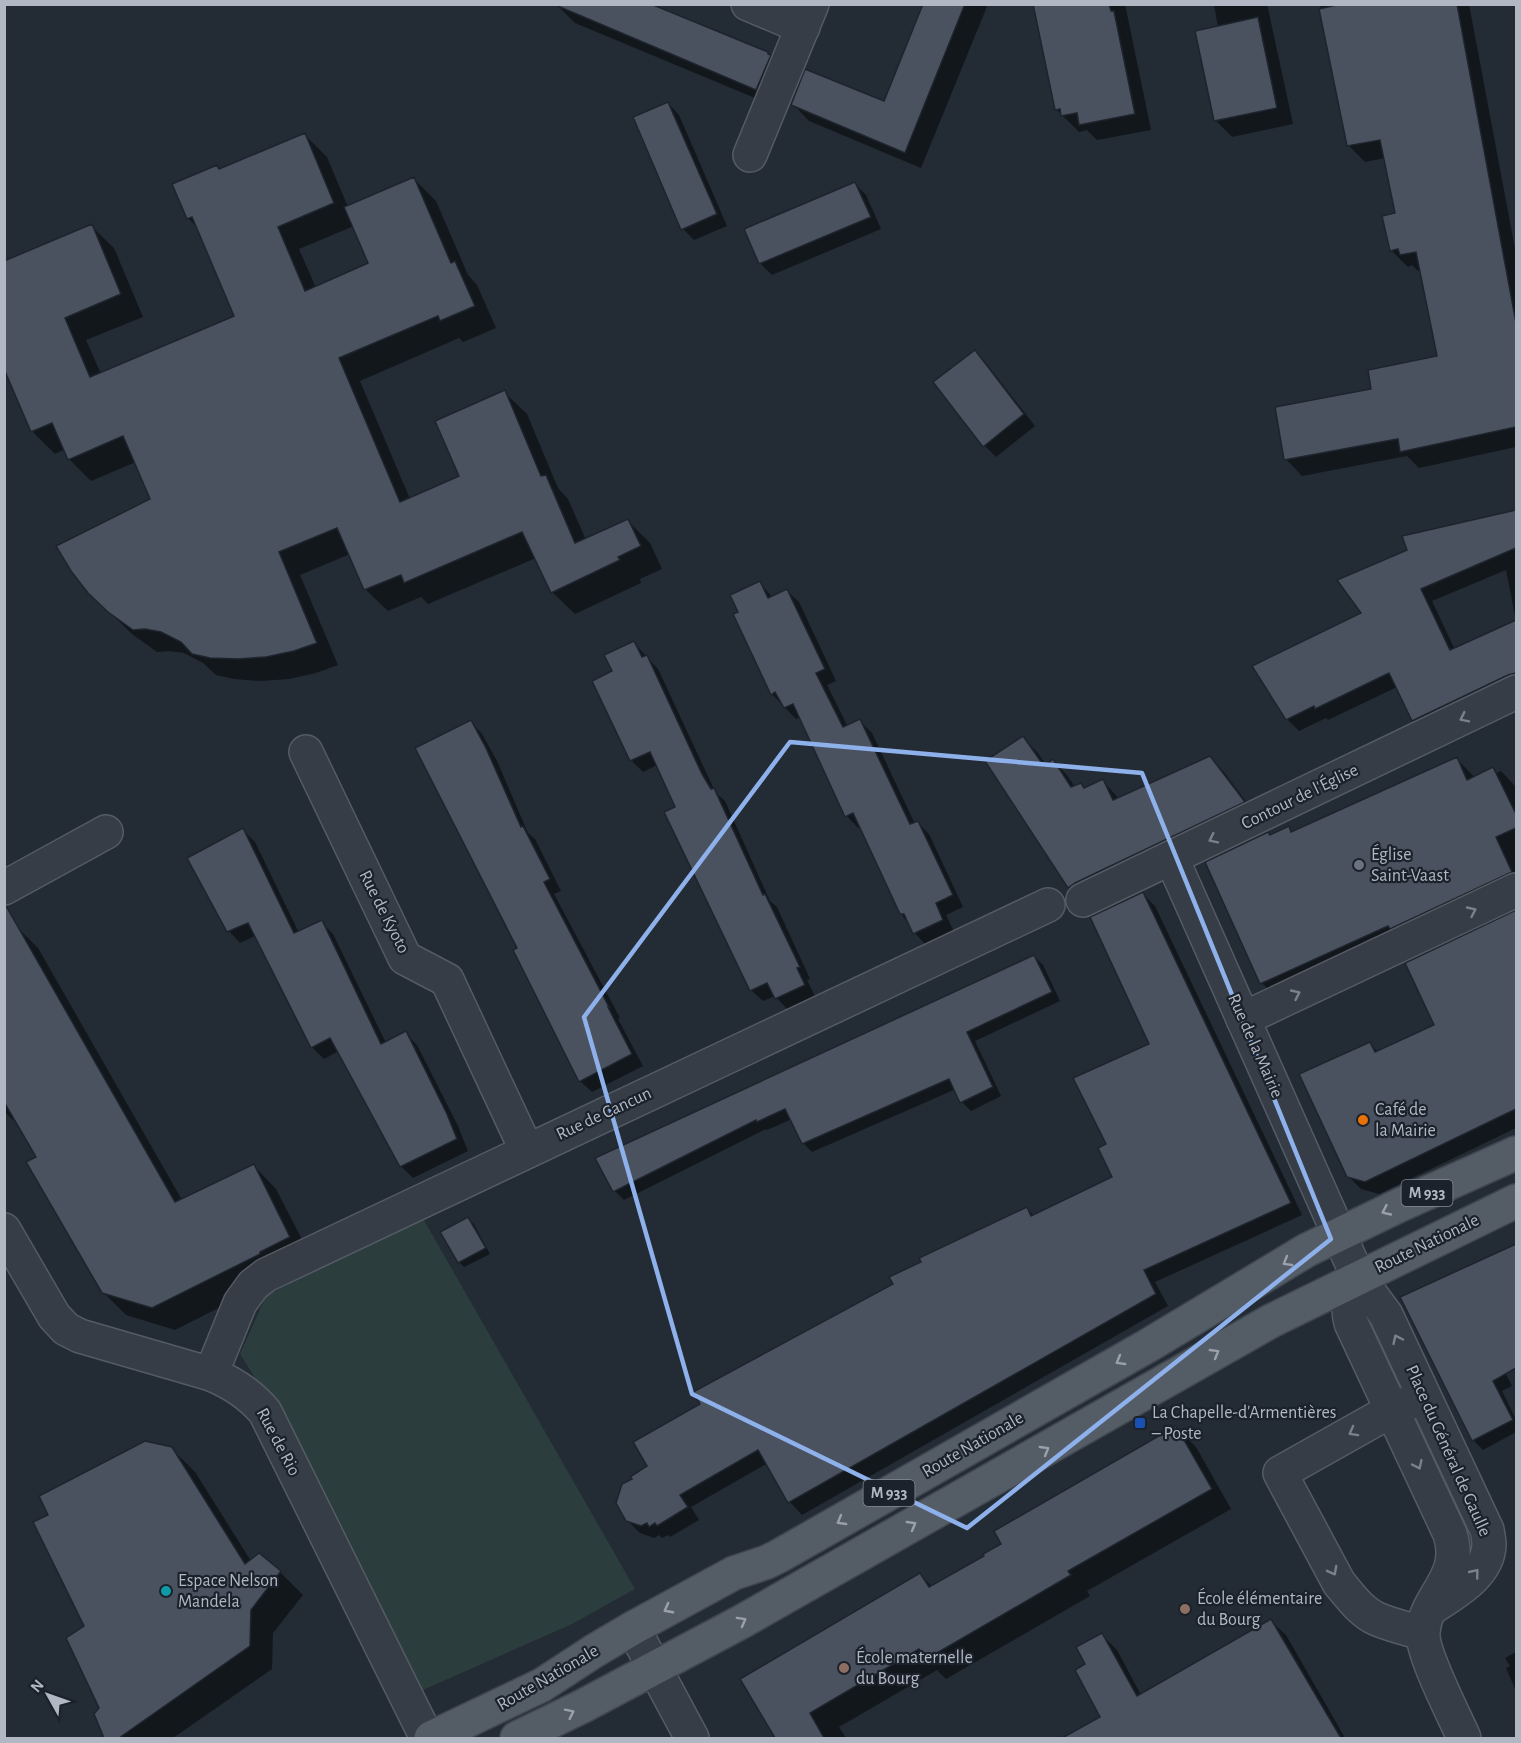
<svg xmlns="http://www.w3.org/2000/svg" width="1521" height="1743" font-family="'Alegreya Sans',sans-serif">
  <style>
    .green { fill: #2c3d3d }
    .shadow { fill: #0007; fill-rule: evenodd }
    .building { fill: #4a525f; stroke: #1e242d; stroke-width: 1.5 }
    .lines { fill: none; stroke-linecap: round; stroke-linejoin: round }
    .minor-casing { stroke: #545b64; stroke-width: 36 }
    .major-casing { stroke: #404650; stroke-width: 36 }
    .minor { stroke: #363d46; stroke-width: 33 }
    .major { stroke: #545c66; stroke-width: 33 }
    .oneway { stroke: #7a818b }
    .oneway2 { stroke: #9aa1ac }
    .marked { fill: none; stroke: #8eb1eb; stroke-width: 4.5; stroke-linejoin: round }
    .worship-dot { fill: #6b7280; stroke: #1c222b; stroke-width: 2 }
    .food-dot { fill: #e8710a; stroke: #1c222b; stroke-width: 2 }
    .transit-dot { fill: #1a4fb4; stroke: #1c222b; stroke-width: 2 }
    .culture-dot { fill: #0f9aa8; stroke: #1c222b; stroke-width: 2 }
    .education-dot { fill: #8d6e63; stroke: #1c222b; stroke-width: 2 }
    .labels { text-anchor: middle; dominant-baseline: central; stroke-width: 4.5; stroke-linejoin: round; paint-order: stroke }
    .shield { fill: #1c222b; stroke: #848b95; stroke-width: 1.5 }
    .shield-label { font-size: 16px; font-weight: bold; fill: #b1b8c3 }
    .street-label { font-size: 18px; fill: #b1b8c3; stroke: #1c222b }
    .poi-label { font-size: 18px; fill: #b1b8c3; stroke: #1c222b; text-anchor: start }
  </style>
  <rect width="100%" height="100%" fill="#232b35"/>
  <polygon class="green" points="421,1215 635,1589 572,1624 423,1690 272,1393 260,1386 240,1354 266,1296"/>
  <g class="shadow">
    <polygon points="924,4 988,4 921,168 809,121 793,104 884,103"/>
    <polygon points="1034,4 1125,4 1151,130 1097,140 1087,130 1079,132 1056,109"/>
    <polygon points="1214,4 1267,4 1293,124 1232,137 1215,120 1218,28"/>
    <polygon points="1320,4 1469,4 1516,254 1516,447 1419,468 1407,456 1302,476 1286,459 1373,390 1439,357 1421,270 1418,271 1412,265 1408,267 1391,250 1396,215 1385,158 1365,162 1348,145"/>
    <polygon points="558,6 768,54 787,74 774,106 575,23"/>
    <polygon points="668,103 679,115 727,226 694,240 683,229"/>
    <path d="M305,135l22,22 21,50 66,-28 22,22 32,74 9,10 19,43 -33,14 -4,-4 -99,43 50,118 51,-22 43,-85 23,22 31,74 10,11 18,41 42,-19 22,22 12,26 -22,10 1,4 -66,31 -23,-22 -16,-34 -108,46 -7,-7 -33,14 -23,-22 -15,-35 -50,21 38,90 -22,8 -27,6 -28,2 -27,-2 -18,-4 -13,-12 -19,-10 -15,-2 -12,1 -25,-18 -43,-42 63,-93 -16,-37 -45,19 -22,-22 -4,-10 -10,5 -22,-22 -29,-66v-107l3,2 84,-35 23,22 29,69 -57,23 15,34 135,-57 -38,-89 -10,-10 29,-52 4,4zM354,226l16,38 -54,24 -17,-39z"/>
    <polygon points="855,184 866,195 881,229 772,275 760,263 746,230"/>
    <polygon points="975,352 986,363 1035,426 996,457 985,446"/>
    <path d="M1516,511v178l-91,43 -12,-12 -16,-33 -69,33 -2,-2 -27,13 -12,-12 122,-168 -5,-14zM1506,570l10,51 -61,29 -23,-49z"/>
    <polygon points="759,582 772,597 787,591 799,602 836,681 827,685 848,727 860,721 872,733 915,824 918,823 929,834 963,907 946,915 954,932 926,945 915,933 911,925 904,918 861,826 858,828 847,816 800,717 796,719 772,694 740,613"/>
    <polygon points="634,643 658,669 713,787 717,794 725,801 770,901 777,907 810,979 807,980 815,996 787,1009 775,996 763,1001 751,990 677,807 657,765 643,772 631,760 613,672"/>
    <polygon points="471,722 482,734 497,761 528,833 535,839 561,891 554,894 620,1018 618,1019 643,1066 592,1092 580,1081 519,949"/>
    <polygon points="1023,738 1037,752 1047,766 1053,761 1067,775 1075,787 1081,784 1085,789 1103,781 1119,799 1209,758 1224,772 1257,816 1083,901 1069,887 987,762"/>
    <polygon points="1457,759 1475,778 1493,769 1497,773 1501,771 1516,787 1516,903 1284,1005 1262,983 1270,836 1288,828 1293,833"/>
    <polygon points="243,830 255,842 299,933 321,922 333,934 386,1043 405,1033 417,1045 458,1126 468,1151 413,1178 401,1166 339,1051 324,1059 312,1047 255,936 240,943 229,931"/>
    <polygon points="1143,894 1155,906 1302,1215 1155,1282 1168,1306 802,1515 790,1502 768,1463 691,1507 699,1520 670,1537 668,1535 662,1538 659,1535 654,1538 640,1533 628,1521 634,1480 649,1467 702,1404 895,1285 1027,1209 1034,1216 1114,1177 1108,1145 1151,1044"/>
    <polygon points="1516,911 1516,1128 1379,1194 1361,1189 1348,1176 1370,1044 1378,1052 1436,1026 1407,964"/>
    <polygon points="15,925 38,948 182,1200 254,1166 276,1189 312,1259 282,1276 175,1330 126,1315 103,1292 38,1158 17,1120 15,1122 4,1111 4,932"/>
    <polygon points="1034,956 1043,965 1060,1001 975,1041 1001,1096 971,1111 962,1102 956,1089 812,1152 803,1143 792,1119 767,1130 766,1129 624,1200 615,1191"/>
    <polygon points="468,1219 474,1224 490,1254 464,1267 459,1262"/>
    <polygon points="1516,1245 1516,1362 1504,1370 1512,1386 1502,1391 1516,1420 1516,1432 1483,1450 1473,1440 1402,1298"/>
    <polygon points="1176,1427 1196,1447 1231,1509 1087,1591 1090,1596 946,1679 937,1670 839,1727 846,1738 777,1738 743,1679 920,1575 933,1587 986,1557"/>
    <polygon points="172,1449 195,1472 251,1561 259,1555 280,1572 303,1595 273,1633 272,1669 173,1738 105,1738 96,1714 101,1708 86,1627"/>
    <polygon points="1271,1621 1286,1635 1345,1738 1081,1738 1078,1731 1102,1717 1087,1664 1102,1635 1117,1650 1141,1695"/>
    <polygon points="1516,1652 1516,1691 1506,1668 1510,1666 1505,1658"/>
  </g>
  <g class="building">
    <polygon points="553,4 651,4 768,52 768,54 771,55 756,90"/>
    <polygon points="923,4 965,4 905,153 791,105 805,69 884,101"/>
    <polygon points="1033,4 1109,4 1111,11 1114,11 1135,114 1079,125 1077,113 1061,116 1060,109 1055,110"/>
    <polygon points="1341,4 1457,4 1516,323 1516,427 1400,452 1398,439 1284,460 1275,407 1371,389 1368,370 1437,356 1416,252 1400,255 1398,249 1390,251 1382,216 1395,213 1380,140 1347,146 1319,9"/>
    <polygon points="1258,17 1277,108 1214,121 1195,31"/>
    <polygon points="668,102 717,214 681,230 633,117"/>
    <polygon points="305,133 334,203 278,227 305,291 368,263 344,207 414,177 451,263 455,261 475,306 440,321 438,316 339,358 400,502 459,476 435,421 505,390 541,476 546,475 575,543 628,519 641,546 618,557 620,560 551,593 522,532 404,583 401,575 364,590 337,528 279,552 317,643 294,651 266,657 238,659 210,658 192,654 181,642 161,632 145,629 133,630 108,612 88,593 71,571 56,546 150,499 123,436 68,460 52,423 31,432 4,369 4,261 92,224 121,294 65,318 90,377 234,316 192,217 187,219 172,184 217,165 219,169"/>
    <polygon points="855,182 871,217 759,264 744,229"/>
    <polygon points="975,350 1024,414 983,447 933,382"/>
    <polygon points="1516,510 1516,548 1421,589 1450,650 1516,620 1516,673 1508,675 1412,721 1389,673 1315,709 1314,706 1286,720 1252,666 1361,613 1337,580 1407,550 1402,536"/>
    <polygon points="760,581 768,598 787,589 825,669 816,673 843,727 860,719 910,824 918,821 953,895 936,903 943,920 913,934 904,914 900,914 853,813 845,817 793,704 784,708 775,692 771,695 733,614 738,612 730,595"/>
    <polygon points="634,641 642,657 647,655 702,774 711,789 714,788 763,895 765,894 800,967 797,968 805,985 775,999 767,983 750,991 664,812 675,807 650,752 630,761 592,681 612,671 604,655"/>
    <polygon points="471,720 486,748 521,827 523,826 550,879 544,882 609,1007 608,1007 632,1054 579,1082 513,950 517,948 415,748"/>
    <polygon points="1023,736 1044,766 1053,759 1071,787 1081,783 1084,788 1103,779 1113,800 1210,756 1245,802 1075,883 1068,888 985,761"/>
    <polygon points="1457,757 1467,780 1493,767 1516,814 1516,828 1496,837 1512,872 1390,929 1388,926 1260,984 1205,862 1268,832 1270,835 1289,826 1291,832"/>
    <polygon points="243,828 294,933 322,920 381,1044 406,1031 447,1114 457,1139 400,1167 330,1038 311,1048 248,923 227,932 187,858"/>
    <polygon points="1143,892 1291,1203 1144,1270 1156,1294 788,1503 758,1450 680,1495 688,1507 657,1526 655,1523 649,1527 647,1523 641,1526 626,1521 616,1503 622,1484 632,1479 630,1477 647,1466 633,1442 700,1404 693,1392 893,1284 889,1277 921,1262 919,1258 1027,1207 1031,1216 1112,1177 1098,1148 1106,1144 1073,1078 1149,1044 1090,917"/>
    <polygon points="6,906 175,1202 254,1164 290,1237 260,1252 260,1254 152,1308 102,1293 26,1162 36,1157 4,1102 4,907"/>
    <polygon points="1516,910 1516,1109 1365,1182 1347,1177 1299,1074 1370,1042 1375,1052 1434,1025 1405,963"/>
    <polygon points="1034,955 1052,992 967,1032 993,1087 960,1103 949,1079 802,1144 785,1109 757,1122 756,1120 613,1192 595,1158"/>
    <polygon points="468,1217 486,1248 458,1263 440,1232"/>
    <polygon points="1516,1244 1516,1368 1493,1381 1513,1420 1472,1441 1400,1297"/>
    <polygon points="1176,1426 1212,1489 1068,1571 1071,1575 925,1660 919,1649 810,1713 824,1738 775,1738 740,1679 920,1573 929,1587 984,1556 983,1554 1001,1544 994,1531"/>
    <polygon points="145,1441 172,1447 245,1564 259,1553 281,1571 251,1610 250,1646 119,1738 104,1738 94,1714 99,1708 66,1638 84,1626 33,1522 48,1515 39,1496"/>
    <polygon points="1271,1619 1341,1738 1062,1738 1100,1717 1075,1670 1085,1664 1076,1647 1102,1633 1137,1696"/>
  </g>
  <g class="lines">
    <g class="minor-casing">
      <g id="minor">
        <polyline points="748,4 803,27"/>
        <polyline points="750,155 812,4"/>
        <polyline points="306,752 405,958 447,980 527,1151"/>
        <path d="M1172,859l186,418 28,38 101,215c1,5 2,10 2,15 -1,31 -37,49 -59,64"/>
        <polyline points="4,888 106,832"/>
        <polyline points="1083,900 1516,692"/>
        <polyline points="1243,1019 1516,890"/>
        <path d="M4,1230l50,86 12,13 14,7 131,38c22,9 39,20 54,38l162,326"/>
        <path d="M1358,1277c-7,18 -12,27 -7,46l99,211c14,44 -24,60 -27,98 -2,20 32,85 41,106"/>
        <polyline points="211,1374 240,1303 253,1285 266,1275 1048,905"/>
        <path d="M1411,1402l-19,8 -112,63 59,110c11,13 22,29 38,36 14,6 31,10 45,14"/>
        <polyline points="633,1628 692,1738"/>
      </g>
    </g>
    <g class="major-casing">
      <g id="major">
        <polyline points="431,1738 542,1685 594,1651 633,1628 734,1573 767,1562 779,1556 1149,1345 1307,1250 1400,1205 1516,1153"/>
        <polyline points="517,1738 583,1706 741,1622 1271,1321 1516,1201"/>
      </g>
    </g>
    <use href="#minor" class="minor"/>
    <use href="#major" class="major"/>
  </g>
  <defs><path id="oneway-chevron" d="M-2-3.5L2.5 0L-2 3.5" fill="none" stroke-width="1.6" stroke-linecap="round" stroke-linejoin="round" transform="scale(1.5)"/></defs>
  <g class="oneway">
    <use href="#oneway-chevron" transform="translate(1464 718) rotate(154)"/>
    <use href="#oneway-chevron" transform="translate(1213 839) rotate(154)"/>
    <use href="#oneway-chevron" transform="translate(1472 911) rotate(-25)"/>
    <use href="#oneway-chevron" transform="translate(1296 994) rotate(-25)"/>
    <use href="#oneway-chevron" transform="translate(1397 1339) rotate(-115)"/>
    <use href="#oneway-chevron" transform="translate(1353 1432) rotate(151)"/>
    <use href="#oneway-chevron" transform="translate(1418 1465) rotate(65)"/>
    <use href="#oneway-chevron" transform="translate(1333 1571) rotate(62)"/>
    <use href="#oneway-chevron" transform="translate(1475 1573) rotate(-51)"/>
  </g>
  <g class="oneway2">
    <use href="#oneway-chevron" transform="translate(1386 1211) rotate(155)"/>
    <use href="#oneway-chevron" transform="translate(1287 1262) rotate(150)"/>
    <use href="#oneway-chevron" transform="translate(1215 1353) rotate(-30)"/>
    <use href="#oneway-chevron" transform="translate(1120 1361) rotate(150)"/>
    <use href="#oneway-chevron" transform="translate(1045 1450) rotate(-30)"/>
    <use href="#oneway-chevron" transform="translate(841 1521) rotate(150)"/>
    <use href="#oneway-chevron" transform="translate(912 1525) rotate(-30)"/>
    <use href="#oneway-chevron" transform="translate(668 1609) rotate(152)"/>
    <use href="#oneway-chevron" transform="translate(742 1621) rotate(-29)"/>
    <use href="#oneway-chevron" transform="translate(570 1713) rotate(-26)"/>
  </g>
  <path class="marked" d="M790,742l352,31 189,466 -364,289 -275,-134 -108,-377z"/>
  <circle class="worship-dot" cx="1359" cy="865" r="6"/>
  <circle class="food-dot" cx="1363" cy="1120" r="6"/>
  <rect class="transit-dot" x="1134" y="1417" width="12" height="12" rx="3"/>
  <circle class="culture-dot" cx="166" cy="1591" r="6"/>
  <g class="education-dot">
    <circle cx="1185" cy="1609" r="6"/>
    <circle cx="844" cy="1668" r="6"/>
  </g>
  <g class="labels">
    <g class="shield">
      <rect x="1401.5" y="1180" width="51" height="26" rx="4.5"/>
      <rect x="863.5" y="1480" width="51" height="26" rx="4.5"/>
    </g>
    <g class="shield-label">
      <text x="1427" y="1193">M 933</text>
      <text x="889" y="1493">M 933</text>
    </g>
    <g class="street-label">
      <text transform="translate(1300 797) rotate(-26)">Contour de l'Église</text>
      <text transform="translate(384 912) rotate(63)">Rue de Kyoto</text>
      <text transform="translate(1255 1046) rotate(66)">Rue de la Mairie</text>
      <text transform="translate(604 1114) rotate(-25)">Rue de Cancun</text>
      <text transform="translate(1427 1244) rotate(-26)">Route Nationale</text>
      <text transform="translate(278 1442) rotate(62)">Rue de Rio</text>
      <text transform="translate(973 1445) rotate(-30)">Route Nationale</text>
      <text transform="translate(1448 1451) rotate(66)">Place du Général de Gaulle</text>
      <text transform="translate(548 1678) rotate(-30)">Route Nationale</text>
    </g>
    <g class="poi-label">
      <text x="1371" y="855">Église<tspan x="1371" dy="21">Saint-Vaast</tspan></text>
      <text x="1375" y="1110">Café de<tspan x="1375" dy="21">la Mairie</tspan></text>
      <text x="1152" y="1413">La Chapelle-d'Armentières<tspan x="1152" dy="21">– Poste</tspan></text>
      <text x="178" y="1581">Espace Nelson<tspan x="178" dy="21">Mandela</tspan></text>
      <text x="1197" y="1599">École élémentaire<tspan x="1197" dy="21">du Bourg</tspan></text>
      <text x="856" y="1658">École maternelle<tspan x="856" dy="21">du Bourg</tspan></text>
    </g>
  </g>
  <rect width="1521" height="1743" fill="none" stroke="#b1b8c3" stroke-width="12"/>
  <g transform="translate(48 1695) rotate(310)" stroke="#1c222b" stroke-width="4.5" paint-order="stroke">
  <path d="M0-4.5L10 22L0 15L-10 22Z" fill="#b1b8c3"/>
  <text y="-9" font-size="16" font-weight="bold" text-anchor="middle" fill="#b1b8c3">N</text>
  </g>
</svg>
